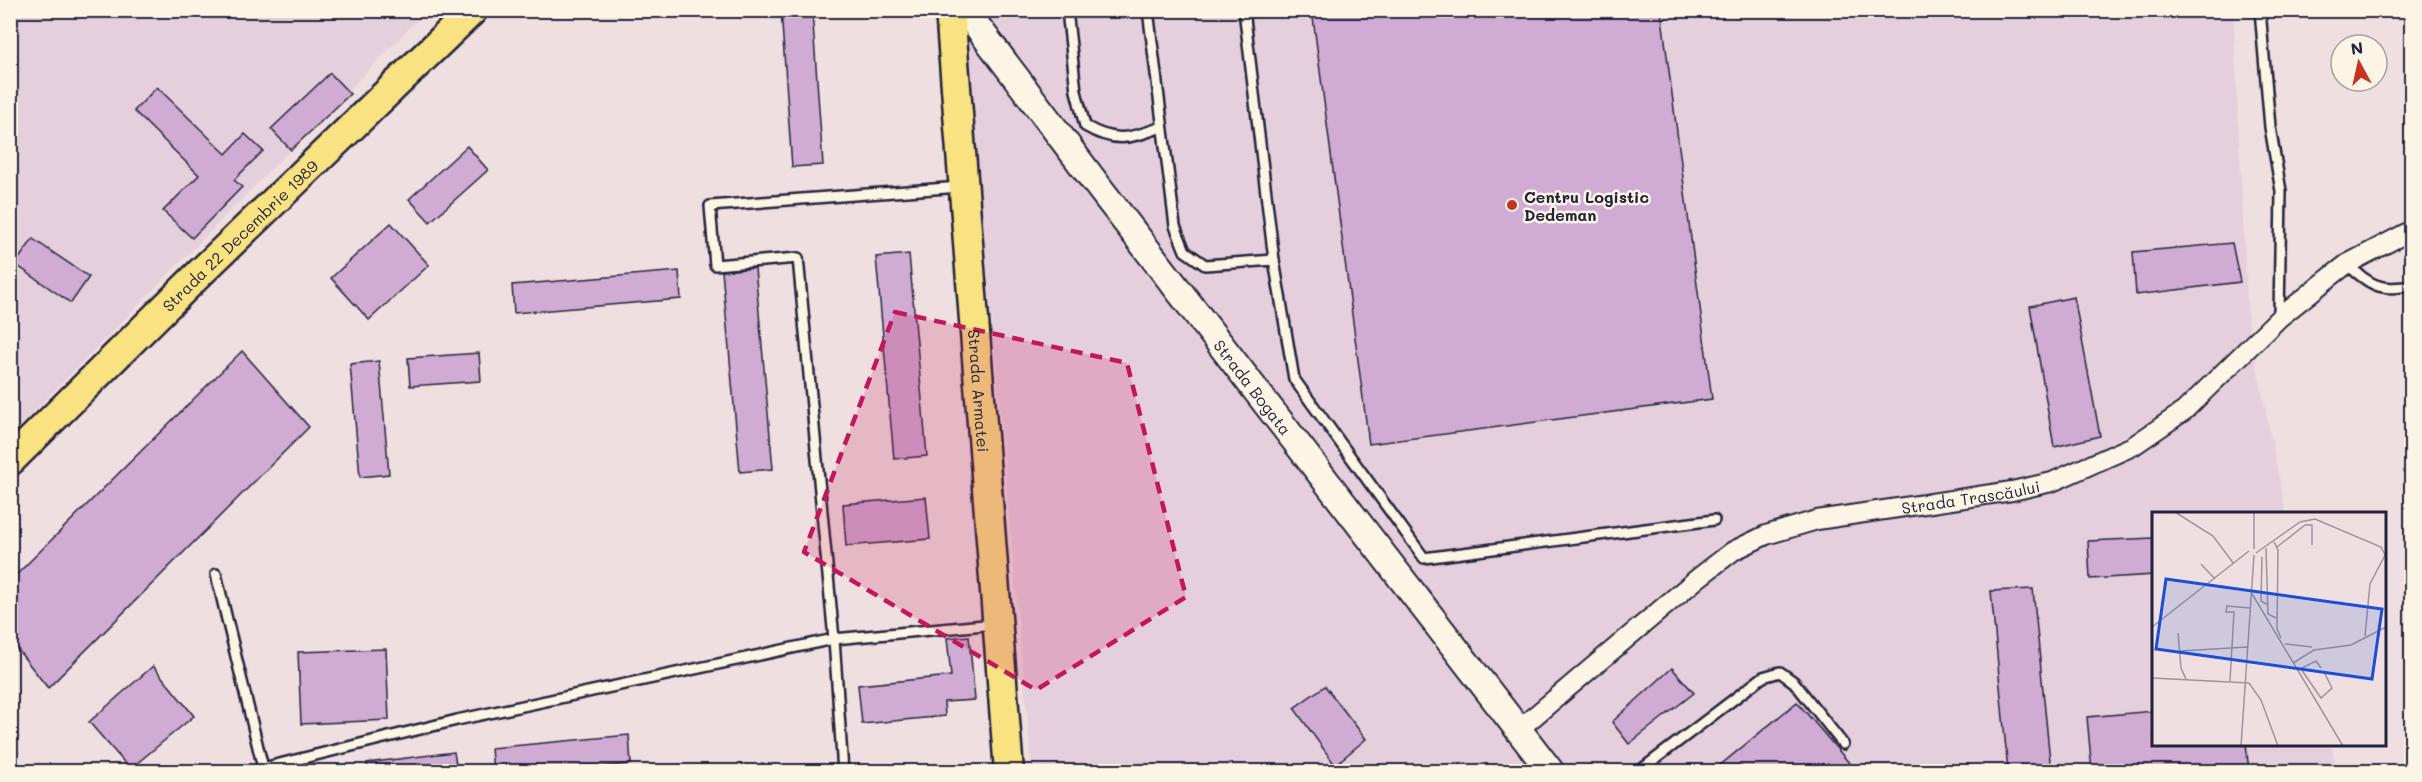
<svg xmlns="http://www.w3.org/2000/svg" width="2422" height="782" font-family="Mali,sans-serif">
  <style>
    .built { fill: #e6cfdc }
    .building { fill: #d0abd3; stroke: #22223b; stroke-width: 1.5 }
    .lines { fill: none; stroke-linecap: round; stroke-linejoin: round }
    .service-casing { stroke: #22223b; stroke-width: 14 }
    .minor-casing { stroke: #22223b; stroke-width: 22 }
    .secondary-casing { stroke: #22223b; stroke-width: 30 }
    .primary-casing { stroke: #22223b; stroke-width: 33 }
    .service { stroke: #fcf5e5; stroke-width: 9 }
    .minor { stroke: #fcf5e5; stroke-width: 18 }
    .secondary { stroke: #fcf5e5; stroke-width: 26 }
    .primary { stroke: #f8e281; stroke-width: 28 }
    .marked { fill: #c2185b; fill-opacity: 0.2; stroke: #c2185b; stroke-width: 4.5; stroke-dasharray: 12 8; stroke-linejoin: round }
    .poi-dot { fill: #c8321e; stroke: #fcf5e5; stroke-width: 2 }
    .labels { text-anchor: middle; dominant-baseline: central; stroke-width: 5; stroke-linejoin: round; paint-order: stroke }
    .poi-label { font-size: 16px; font-weight: bold; fill: #22223b; stroke: #fcf5e5; text-anchor: start }
    .street-label { font-size: 16px; fill: #22223b; stroke: #fcf5e5 }
    .inset-road { fill: none; stroke: #9d939e; stroke-width: 1.5 }
    .view { fill: #1d4ed8; fill-opacity: 0.15; stroke: #1d4ed8; stroke-width: 3 }
    .inset-edge { fill: none; stroke: #22223b; stroke-width: 3 }
  </style>
  <rect width="100%" height="100%" fill="#efdfe0"/>
  <filter id="ink" filterUnits="userSpaceOnUse"><feTurbulence type="fractalNoise" baseFrequency=".0167" numOctaves="2"/><feDisplacementMap in="SourceGraphic" scale="12" xChannelSelector="R" yChannelSelector="G"/><feConvolveMatrix kernelMatrix="1 2 1 2 8 2 1 2 1" color-interpolation-filters="sRGB"/></filter>
  <g filter="url(#ink)">
    <g class="built">
      <polygon points="11,11 426,11 11,435"/>
      <polygon points="964,11 2233,11 2248,322 2286,513 2154,514 2154,744 2331,745 2337,771 1032,771"/>
    </g>
    <g class="building">
      <polygon points="781,10 812,10 823,165 792,167"/>
      <polygon points="1312,10 1661,10 1712,399 1369,444"/>
      <polygon points="330,73 350,94 291,150 271,129"/>
      <polygon points="157,87 226,154 245,134 263,151 234,180 242,187 192,238 163,211 199,175 134,111"/>
      <polygon points="467,146 488,170 430,222 409,199"/>
      <polygon points="391,223 429,265 369,320 331,278"/>
      <polygon points="33,239 89,277 71,303 15,264"/>
      <polygon points="2232,243 2240,282 2136,295 2133,252"/>
      <polygon points="909,254 927,456 894,459 876,257"/>
      <polygon points="755,268 773,469 740,472 722,271"/>
      <polygon points="679,271 681,299 514,313 512,285"/>
      <polygon points="2074,297 2100,436 2054,447 2030,306"/>
      <polygon points="242,351 309,427 48,688 10,640 10,581"/>
      <polygon points="479,353 481,381 410,386 408,358"/>
      <polygon points="379,361 389,474 360,477 350,364"/>
      <polygon points="926,497 930,539 846,546 843,504"/>
      <polygon points="2154,538 2154,575 2090,579 2088,541"/>
      <polygon points="2033,589 2051,771 2008,771 1991,591"/>
      <polygon points="969,636 975,700 944,702 945,716 862,724 858,685 951,676 947,638"/>
      <polygon points="386,649 389,720 301,724 298,652"/>
      <polygon points="153,666 194,716 130,769 89,722"/>
      <polygon points="1672,668 1694,693 1629,744 1612,722"/>
      <polygon points="1325,686 1366,739 1335,765 1294,708"/>
      <polygon points="1797,702 1856,771 1713,771"/>
      <polygon points="2154,711 2154,744 2246,744 2249,771 2092,771 2087,717"/>
      <polygon points="629,735 631,764 551,771 493,771 491,748"/>
      <polygon points="454,752 457,771 368,771 367,763"/>
    </g>
    <g class="lines">
      <g class="service-casing">
        <g id="service">
          <path d="M1067,10l9,81 9,35c31,18 45,12 77,1"/>
          <polyline points="1148,10 1175,226 1185,251 1205,265 1274,260"/>
          <polyline points="1244,10 1274,260 1294,379 1424,558 1714,520"/>
          <polyline points="2260,10 2270,127 2281,191 2279,318"/>
          <path d="M2347,264c21,20 34,29 65,21"/>
          <polyline points="216,574 264,772"/>
          <polyline points="263,768 457,720 834,639 995,624"/>
          <polyline points="843,772 834,639 798,258 715,265 710,206 960,187"/>
          <polyline points="1638,772 1763,677 1780,672 1794,682 1843,744"/>
        </g>
      </g>
      <g class="minor-casing">
        <g id="minor">
          <path id="s1" d="M1518,730l180,-152 35,-27 33,-16 51,-15 195,-29 40,-9 81,-36 51,-35 95,-93 50,-40 18,-14 65,-34"/>
        </g>
      </g>
      <g class="secondary-casing">
        <g id="secondary">
          <path id="s2" d="M951,13h13l7,5 130,172 450,582"/>
        </g>
      </g>
      <g class="primary-casing">
        <g id="primary">
          <path id="s3" d="M950,10l59,762"/>
          <path id="s4" d="M10,461l191,-189 272,-262"/>
        </g>
      </g>
      <use href="#service" class="service"/>
      <use href="#minor" class="minor"/>
      <use href="#secondary" class="secondary"/>
      <use href="#primary" class="primary"/>
    </g>
  </g>
  <path class="marked" d="M895,312l232,51 59,234 -150,93 -232,-138z"/>
  <circle class="poi-dot" cx="1512" cy="205" r="6"/>
  <g class="labels">
    <g class="poi-label">
      <text x="1524" y="196">Centru Logistic<tspan x="1524" dy="18">Dedeman</tspan></text>
    </g>
    <g class="street-label">
      <text stroke="none"><textPath href="#s4" startOffset="322">Strada 22 Decembrie 1989</textPath></text>
      <text stroke="none"><textPath href="#s2" startOffset="486">Strada Bogata</textPath></text>
      <text stroke="none"><textPath href="#s3" startOffset="382">Strada Armatei</textPath></text>
      <text stroke="none"><textPath href="#s1" startOffset="525">Strada Trascăului</textPath></text>
    </g>
  </g>
  <g transform="translate(2152 512)">
    <rect width="234" height="234" fill="#efdfe0"/>
    <path class="inset-road" d="M23,0l38,24 21,28M122,30l4,8 -1,79 4,9M125,35l28,-22h7v20M114,36l2,66 8,4M102,37v-37M104,41l44,-31 15,-3 66,28 4,8 -15,29 -5,52M110,45l-1,44 7,4M49,52l14,15M99,80l92,154M0,115l97,-76M26,121l3,35 5,11M133,132l27,3M28,139l67,-4M141,151l21,-13 37,-5 35,-18M148,157l16,-8 5,7M149,157l20,29 11,-10 -7,-14M0,166l97,5 12,17 17,46M78,169l4,-69h-8l1,-6 23,2M89,234l13,-191"/>
    <path class="view" d="M14,67l216,30 -10,70 -216,-30z"/>
    <rect width="234" height="234" class="inset-edge"/>
  </g>
  <rect width="2422" height="782" fill="none" stroke="#fcf5e5" stroke-width="36"/>
  <rect x="18" y="18" width="2386" height="746" fill="none" stroke="#22223b" stroke-width="2" filter="url(#ink)"/>
  <g transform="translate(2359 63) rotate(352)"><circle r="28" fill="#fcf5e5" stroke="#a5a1a1" stroke-width="1.5"/>
  <path d="M0-4.5L10 22L0 15L-10 22Z" fill="#c8321e"/>
  <text y="-9" font-size="16" font-weight="bold" text-anchor="middle" fill="#22223b">N</text>
  </g>
</svg>
